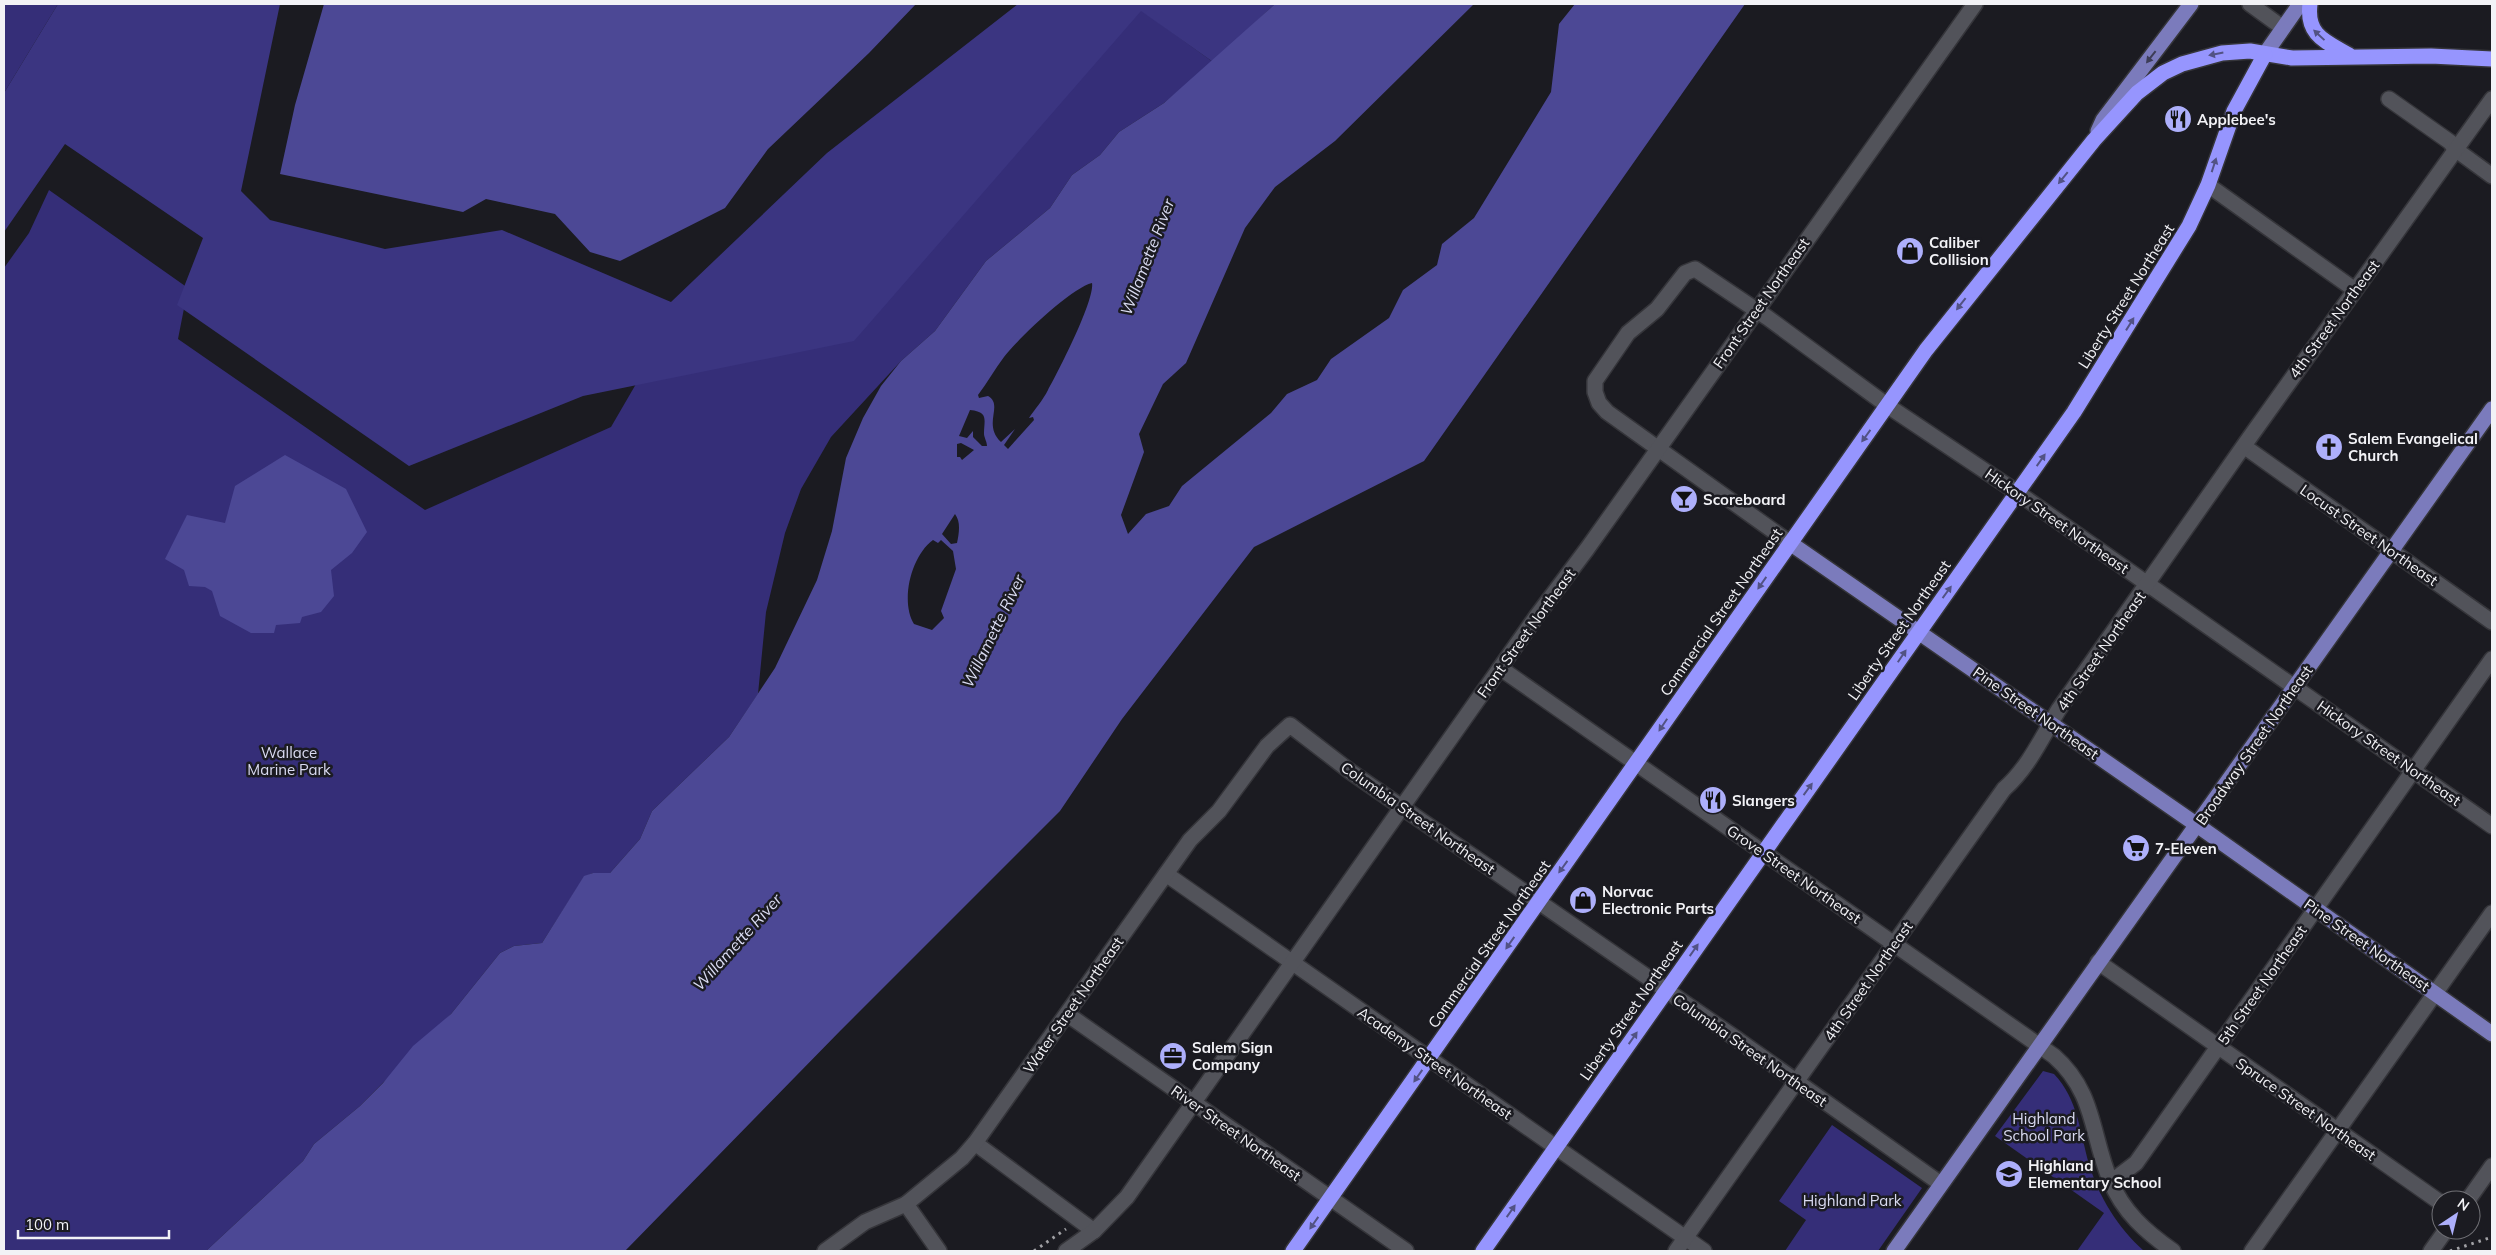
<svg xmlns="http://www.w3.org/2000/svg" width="2496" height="1255" font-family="Mulish,sans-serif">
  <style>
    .green { fill: #352e78 }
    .forest { fill: #3b3581 }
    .water { fill: #4c4895; fill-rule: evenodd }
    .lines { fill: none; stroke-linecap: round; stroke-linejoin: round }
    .minor-casing { stroke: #35353a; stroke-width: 18 }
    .major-casing { stroke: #35353a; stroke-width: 18 }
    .highway-casing { stroke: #35353a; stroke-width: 18 }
    .minor { stroke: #52535a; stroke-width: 15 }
    .major { stroke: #7b7bbc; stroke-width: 15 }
    .highway { stroke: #9695fe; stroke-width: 15 }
    .rail { stroke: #a1a1a5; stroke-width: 3; stroke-dasharray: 2.5 5; stroke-linecap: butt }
    .oneway { fill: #525284 }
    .oneway2 { fill: #3d3d57 }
    .labels { text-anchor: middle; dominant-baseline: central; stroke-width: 5; stroke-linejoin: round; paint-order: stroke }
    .poi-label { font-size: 15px; font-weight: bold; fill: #f2f2f6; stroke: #1b1b21; text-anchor: start }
    .street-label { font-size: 15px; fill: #f2f2f6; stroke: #1b1b21 }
    .park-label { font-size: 15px; fill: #dadbf2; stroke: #1b1b21 }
    .water-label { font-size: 16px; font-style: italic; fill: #dadcf2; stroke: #1b1b21 }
  </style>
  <rect width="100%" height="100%" fill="#1b1b21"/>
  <g class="green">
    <polygon points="4,4 58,4 4,93"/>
    <polygon points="1141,10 1213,62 1164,103 1119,132 1100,155 1072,175 1050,208 986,261 935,331 901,361 831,437 801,489 785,533 766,612 758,694 729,737 652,811 640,839 610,873 593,873 584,877 542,943 514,946 500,953 451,1014 360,1106 314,1144 303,1161 206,1251 4,1251 4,268 29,233 49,190 188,288 178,339 425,510 611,427 679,310"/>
    <path d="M2043,1071l11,3c24,25 26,59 35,90 10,33 29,64 55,87h-67l27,-38 -109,-77z"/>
    <polygon points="1832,1125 1922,1188 1878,1251 1785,1251 1806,1220 1779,1201"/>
  </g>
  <polygon class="forest" points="58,4 280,4 241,191 270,220 385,249 502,230 671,302 827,153 1018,4 1275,4 1213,62 1141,11 854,341 583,396 409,466 177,305 203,238 65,144 4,232 4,93"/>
  <g class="water">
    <polygon points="324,4 916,4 869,53 768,149 725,208 620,261 590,252 555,214 486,199 463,212 280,174 295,105"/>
    <path d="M1275,4h199l-139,137 -60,46 -30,41 -59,135 -23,21 -24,50 5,18 -23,63 7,19 18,-20 23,-8 13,-20 89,-73 16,-19 30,-14 14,-21 58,-41 14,-28 34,-25 5,-21 32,-26 77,-126 8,-68 16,-20h170l-321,457 -170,86 -132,172 -62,92 -219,219 -216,221h-419l97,-90 11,-17 46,-38 23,-23 30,-37 38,-32 49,-61 14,-7 28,-3 42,-67 9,-3h17l30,-34 12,-28 77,-74 46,-69 42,-88 15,-49 14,-73 17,-40 18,-32 20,-25 34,-30 51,-70 64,-53 22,-33 28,-20 19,-23 45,-29zM1092,283c3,17 -34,89 -44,107 -5,10 -13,19 -19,28l4,-1 1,3 -26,29 -4,-4 11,-16 -14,13c-19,-18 3,-37 -13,-46l-9,2 -1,-3c9,-12 17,-26 26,-38 14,-18 67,-69 88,-74zM970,410c19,2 14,9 14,24 0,3 3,8 3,12h-5l-9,-9v-6l-6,7 -8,-2zM961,443l13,7 -12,10 -2,-3h-3v-13zM955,514c6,8 4,19 2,29l-6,1 -9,-10zM933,540l5,3 3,-3 12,11 3,18 -15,42 3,7 -12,12 -18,-6c-14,-23 -3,-68 19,-84z"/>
    <polygon points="285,455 346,489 367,532 352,553 331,570 334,596 321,612 302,617 300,623 276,625 274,633 251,633 220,616 212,591 205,587 189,586 184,570 165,559 187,515 225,523 235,486"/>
  </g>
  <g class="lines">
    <g class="minor-casing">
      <g id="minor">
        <polyline points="2250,4 2283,28"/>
        <polyline points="2389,99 2450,142 2455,149 2492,176"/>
        <polyline points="2208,185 2355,290"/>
        <polyline points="2245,447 2492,622"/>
        <polyline points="1790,543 1607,412 1599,403 1595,392 1595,381 1628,333 1657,309 1685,273 1695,269 1768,318 1888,406 2018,493 2492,826"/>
        <path d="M1500,668l554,388c41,36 37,78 56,124 13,32 36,52 63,71"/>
        <polyline points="1166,874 1704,1251"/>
        <polyline points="2098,962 2441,1203"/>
        <polyline points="1067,1014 1406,1251"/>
        <polyline points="975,1143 1094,1231"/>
        <polyline points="2111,1182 2136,1163 2492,659"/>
        <polyline points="2468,1200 2492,1166"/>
        <polyline points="906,1204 939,1251"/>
        <polyline points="825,1251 865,1222 906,1204 962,1158 975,1143 1190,840 1219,811 1267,746 1290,725 1351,772 1731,1035 1941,1184"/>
        <polyline points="1066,1251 1094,1231 1127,1197 1536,617 1587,549 1975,4"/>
        <path d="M1676,1251l328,-462c25,-22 38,-52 55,-80l191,-272 242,-338"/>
        <polyline points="2252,1251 2492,913"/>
        <polyline points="2431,1251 2446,1230"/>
      </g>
    </g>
    <g class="major-casing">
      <g id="major">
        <polyline points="2265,54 2300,4"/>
        <polyline points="2098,131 2103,120 2191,4"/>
        <polyline points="1790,543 2197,825 2492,1034"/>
        <polyline points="1894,1251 2492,409"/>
      </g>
    </g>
    <g class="highway-casing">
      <g id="highway">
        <path d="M2310,4c-4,31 15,37 39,51"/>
        <polyline points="1293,1251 1926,350 2094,140 2137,93 2163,73 2182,64 2222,53 2250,51 2292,58 2431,56 2492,59"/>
        <polyline points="1483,1251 2074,412 2189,226 2208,185 2234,111 2265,54"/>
      </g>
    </g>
    <use href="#minor" class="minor"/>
    <use href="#major" class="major"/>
    <use href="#highway" class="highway"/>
    <g class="rail">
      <polyline points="1034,1251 1066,1229"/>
      <polyline points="2450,1251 2492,1237"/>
    </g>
  </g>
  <defs><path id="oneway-solid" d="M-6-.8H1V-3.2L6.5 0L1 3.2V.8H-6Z" transform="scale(1.25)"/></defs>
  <g class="oneway">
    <use href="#oneway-solid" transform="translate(2319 35) rotate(-137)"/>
    <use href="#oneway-solid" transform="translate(2216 54) rotate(169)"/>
    <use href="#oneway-solid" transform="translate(2214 165) rotate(-72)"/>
    <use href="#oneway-solid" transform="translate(2063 178) rotate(129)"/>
    <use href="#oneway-solid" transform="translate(1961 304) rotate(128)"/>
    <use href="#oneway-solid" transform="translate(2130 324) rotate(-58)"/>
    <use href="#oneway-solid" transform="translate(1866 436) rotate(126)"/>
    <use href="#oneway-solid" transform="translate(2041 460) rotate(-55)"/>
    <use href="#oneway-solid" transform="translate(1762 583) rotate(125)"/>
    <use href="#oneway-solid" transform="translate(1947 592) rotate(-54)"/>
    <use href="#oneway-solid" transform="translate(1902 656) rotate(-56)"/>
    <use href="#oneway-solid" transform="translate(1663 725) rotate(124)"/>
    <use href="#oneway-solid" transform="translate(1808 789) rotate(-54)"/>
    <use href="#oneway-solid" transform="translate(1563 867) rotate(126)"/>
    <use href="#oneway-solid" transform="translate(1510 943) rotate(125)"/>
    <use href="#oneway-solid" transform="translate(1694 950) rotate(-55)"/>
    <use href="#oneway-solid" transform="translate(1633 1038) rotate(-55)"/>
    <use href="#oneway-solid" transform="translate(1418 1076) rotate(125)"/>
    <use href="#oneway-solid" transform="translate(1511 1211) rotate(-55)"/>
    <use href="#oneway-solid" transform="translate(1314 1223) rotate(125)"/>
  </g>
  <use class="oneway2" href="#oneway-solid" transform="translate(2151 57) rotate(128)"/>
  <defs>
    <g id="restaurant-disc" transform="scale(1.4375)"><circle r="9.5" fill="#adaffb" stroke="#1b1b21"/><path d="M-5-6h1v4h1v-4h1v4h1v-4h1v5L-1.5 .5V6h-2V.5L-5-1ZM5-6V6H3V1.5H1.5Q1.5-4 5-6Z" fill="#111"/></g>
    <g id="shop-disc" transform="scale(1.4375)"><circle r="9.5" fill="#adaffb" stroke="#1b1b21"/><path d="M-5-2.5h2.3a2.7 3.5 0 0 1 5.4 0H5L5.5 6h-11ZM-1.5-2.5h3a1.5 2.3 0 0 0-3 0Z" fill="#111"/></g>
    <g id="church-disc" transform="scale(1.4375)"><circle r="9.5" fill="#adaffb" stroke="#1b1b21"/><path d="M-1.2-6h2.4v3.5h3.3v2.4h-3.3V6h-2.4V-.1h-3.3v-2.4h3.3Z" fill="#111"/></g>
    <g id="bar-disc" transform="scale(1.4375)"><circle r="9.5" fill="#adaffb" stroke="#1b1b21"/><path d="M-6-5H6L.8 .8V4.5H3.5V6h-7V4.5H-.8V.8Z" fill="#111"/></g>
    <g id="supermarket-disc" transform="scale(1.4375)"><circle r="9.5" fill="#adaffb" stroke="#1b1b21"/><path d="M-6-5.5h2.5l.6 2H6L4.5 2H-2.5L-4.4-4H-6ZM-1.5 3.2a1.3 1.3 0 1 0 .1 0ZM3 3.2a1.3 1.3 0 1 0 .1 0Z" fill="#111"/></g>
    <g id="office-disc" transform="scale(1.4375)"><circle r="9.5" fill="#adaffb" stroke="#1b1b21"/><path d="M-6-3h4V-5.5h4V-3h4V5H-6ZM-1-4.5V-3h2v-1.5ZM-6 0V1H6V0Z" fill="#111"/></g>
    <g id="school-disc" transform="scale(1.4375)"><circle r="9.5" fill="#adaffb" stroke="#1b1b21"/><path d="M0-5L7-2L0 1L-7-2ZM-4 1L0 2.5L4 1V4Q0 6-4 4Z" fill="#111"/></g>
  </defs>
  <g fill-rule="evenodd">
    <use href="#restaurant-disc" x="2178" y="119"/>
    <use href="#shop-disc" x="1910" y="251"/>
    <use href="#church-disc" x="2329" y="447"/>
    <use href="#bar-disc" x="1684" y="499"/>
    <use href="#restaurant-disc" x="1713" y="800"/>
    <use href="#supermarket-disc" x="2136" y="848"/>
    <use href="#shop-disc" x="1583" y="900"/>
    <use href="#office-disc" x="1173" y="1056"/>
    <use href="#school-disc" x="2009" y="1174"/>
  </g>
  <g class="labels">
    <g class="poi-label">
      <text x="2197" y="119">Applebee's</text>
      <text x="1929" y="242">Caliber<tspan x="1929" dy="17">Collision</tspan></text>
      <text x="2348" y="438">Salem Evangelical<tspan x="2348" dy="17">Church</tspan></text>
      <text x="1703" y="499">Scoreboard</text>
      <text x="1732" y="800">Slangers</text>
      <text x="2155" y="848">7-Eleven</text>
      <text x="1602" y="891">Norvac<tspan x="1602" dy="17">Electronic Parts</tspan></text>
      <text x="1192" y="1047">Salem Sign<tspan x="1192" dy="17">Company</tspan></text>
      <text x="2028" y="1165">Highland<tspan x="2028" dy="17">Elementary School</tspan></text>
    </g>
    <g class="street-label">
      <text transform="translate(2126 296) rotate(-58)">Liberty Street Northeast</text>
      <text transform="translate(1761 303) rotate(-55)">Front Street Northeast</text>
      <text transform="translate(2334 319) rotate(-54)">4th Street Northeast</text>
      <text transform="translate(2057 521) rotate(35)">Hickory Street Northeast</text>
      <text transform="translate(2369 535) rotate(35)">Locust Street Northeast</text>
      <text transform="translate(1721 612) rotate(-55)">Commercial Street Northeast</text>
      <text transform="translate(1899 630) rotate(-55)">Liberty Street Northeast</text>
      <text transform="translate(1526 633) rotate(-54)">Front Street Northeast</text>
      <text transform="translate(2101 651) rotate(-55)">4th Street Northeast</text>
      <text transform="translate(2036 713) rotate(35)">Pine Street Northeast</text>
      <text transform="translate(2254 745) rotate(-55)">Broadway Street Northeast</text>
      <text transform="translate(2389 753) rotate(35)">Hickory Street Northeast</text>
      <text transform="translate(1418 818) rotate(35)">Columbia Street Northeast</text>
      <text transform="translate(1794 874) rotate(35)">Grove Street Northeast</text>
      <text transform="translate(1489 944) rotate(-55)">Commercial Street Northeast</text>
      <text transform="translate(2367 945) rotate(35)">Pine Street Northeast</text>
      <text transform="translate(1868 981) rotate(-55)">4th Street Northeast</text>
      <text transform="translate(2262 985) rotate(-55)">5th Street Northeast</text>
      <text transform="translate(1073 1005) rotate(-55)">Water Street Northeast</text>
      <text transform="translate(1631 1010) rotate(-55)">Liberty Street Northeast</text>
      <text transform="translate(1750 1050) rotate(35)">Columbia Street Northeast</text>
      <text transform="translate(1435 1063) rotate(35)">Academy Street Northeast</text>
      <text transform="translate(2306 1109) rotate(35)">Spruce Street Northeast</text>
      <text transform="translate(1236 1133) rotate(35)">River Street Northeast</text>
    </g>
    <g class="park-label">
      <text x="289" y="752">Wallace<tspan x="289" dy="17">Marine Park</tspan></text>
      <text x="2044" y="1118">Highland<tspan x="2044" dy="17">School Park</tspan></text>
      <text x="1852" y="1200">Highland Park</text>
    </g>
    <g class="water-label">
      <text transform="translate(1147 257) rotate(-69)">Willamette River</text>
      <text transform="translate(993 631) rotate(-64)">Willamette River</text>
      <text transform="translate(737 942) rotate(-48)">Willamette River</text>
    </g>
  </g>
  <rect width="2496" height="1255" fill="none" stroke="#f2f2f6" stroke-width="10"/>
  <g transform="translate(2456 1215) rotate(35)"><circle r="24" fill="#1b1b21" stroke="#717176"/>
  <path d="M0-4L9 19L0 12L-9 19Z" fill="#adaffb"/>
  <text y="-8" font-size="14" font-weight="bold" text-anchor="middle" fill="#f2f2f6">N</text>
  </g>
  <path d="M18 1230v8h151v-8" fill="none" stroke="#f2f2f6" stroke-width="2.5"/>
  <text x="25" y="1230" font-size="15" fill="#f2f2f6" stroke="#1b1b21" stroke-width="4" paint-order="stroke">100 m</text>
</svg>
